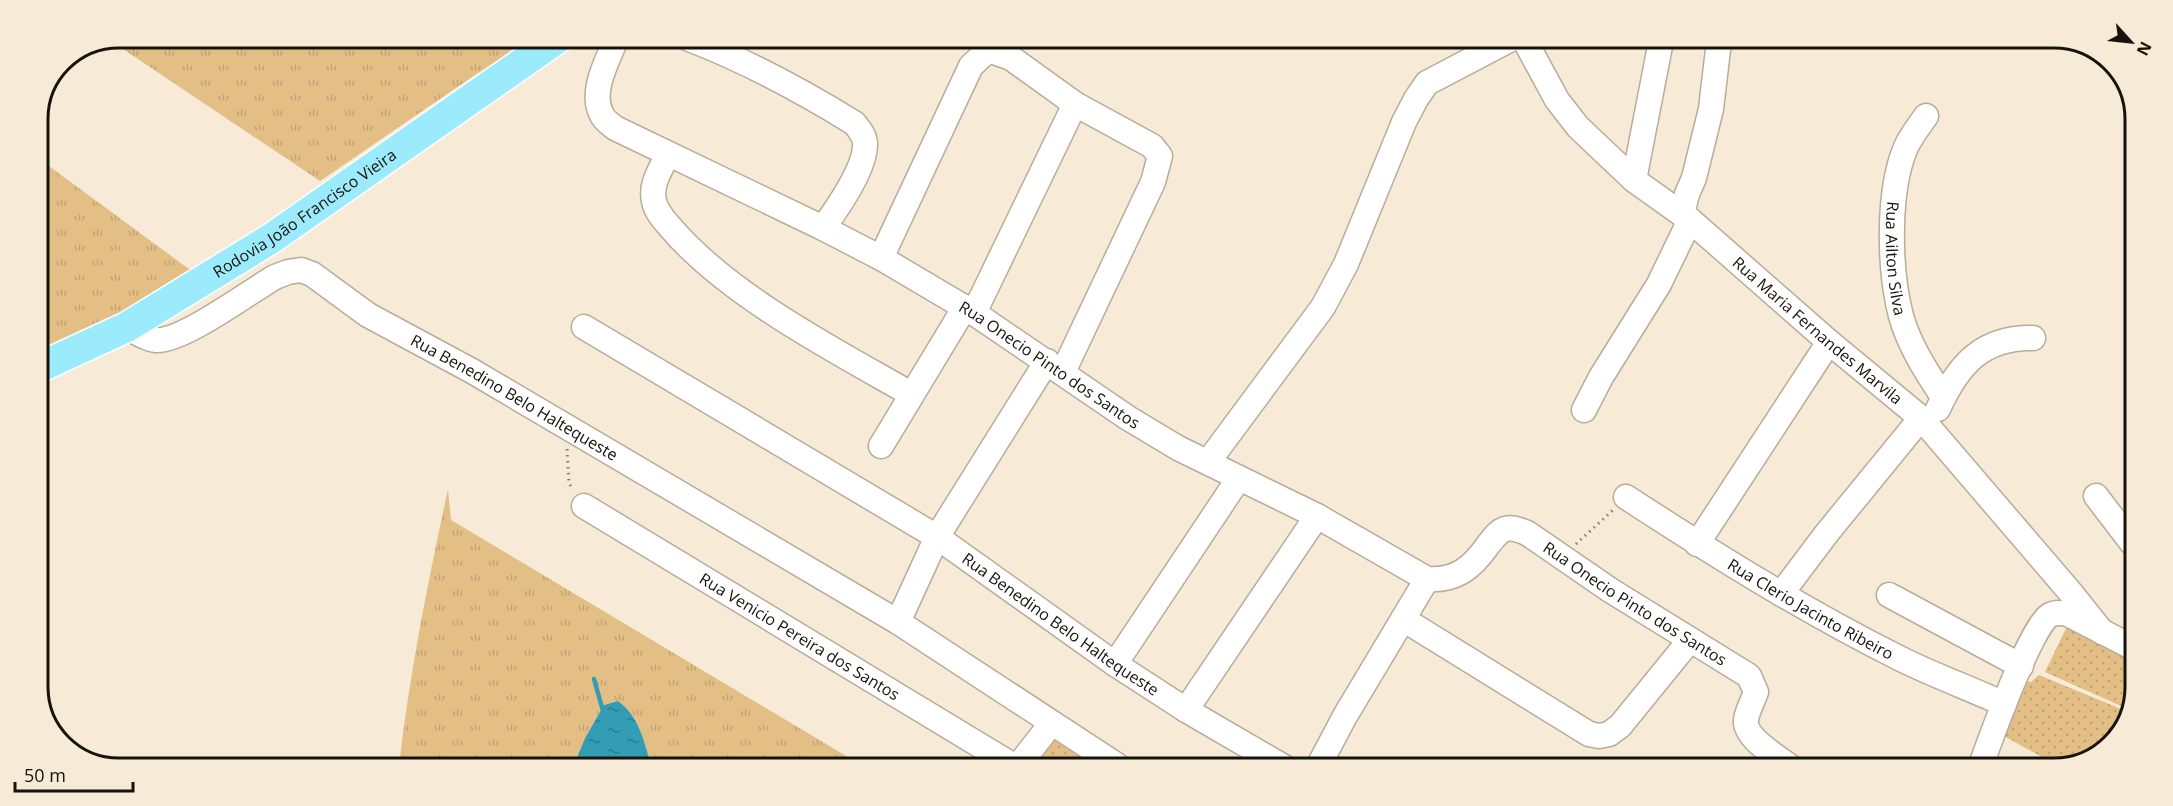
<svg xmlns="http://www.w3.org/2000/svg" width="2173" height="806" font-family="'Open Sans',sans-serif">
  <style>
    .grass { fill: url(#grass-tufts) }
    .park { fill: url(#park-dots) }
    .water { fill: url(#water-ripples) }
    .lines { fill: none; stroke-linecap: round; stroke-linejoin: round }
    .stream { stroke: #329db4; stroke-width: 4.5 }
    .minor-casing { stroke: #b8ac9a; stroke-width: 27 }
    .major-casing { stroke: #fff; stroke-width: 33 }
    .path { stroke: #877e71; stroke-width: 3; stroke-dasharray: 1.5 4.5; stroke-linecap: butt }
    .minor { stroke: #fff; stroke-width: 24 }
    .major { stroke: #9cebfc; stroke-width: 30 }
    .labels { text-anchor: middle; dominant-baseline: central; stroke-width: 6; stroke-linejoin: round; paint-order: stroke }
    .street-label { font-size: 16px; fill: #17130c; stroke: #f7ead7 }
    .rim { fill: none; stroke: #17130c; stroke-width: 3 }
  </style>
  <defs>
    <pattern id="grass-tufts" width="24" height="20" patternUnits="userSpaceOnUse" patternTransform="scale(1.5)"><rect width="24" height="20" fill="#e3bf85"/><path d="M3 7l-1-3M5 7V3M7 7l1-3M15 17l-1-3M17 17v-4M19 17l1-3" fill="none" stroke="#c2a372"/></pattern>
    <pattern id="park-dots" width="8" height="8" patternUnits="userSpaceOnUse" patternTransform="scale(1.5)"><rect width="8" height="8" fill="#e3bf85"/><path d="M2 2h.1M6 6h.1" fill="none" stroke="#c2a372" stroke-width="1.8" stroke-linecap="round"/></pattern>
    <pattern id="water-ripples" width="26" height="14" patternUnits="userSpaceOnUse" patternTransform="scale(1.5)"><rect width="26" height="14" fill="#329db4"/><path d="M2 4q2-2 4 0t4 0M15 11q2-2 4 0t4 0" fill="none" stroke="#297f91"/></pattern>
  </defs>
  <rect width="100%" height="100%" fill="#f7ead7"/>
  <g class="grass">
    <polygon points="119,38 534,38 475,75 320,181 111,41"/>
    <polygon points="38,158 193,272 38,361"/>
    <path d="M448,489l3,31 412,246 -212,-1c-7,-24 -12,-49 -33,-64l-14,4 -19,33 -11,27h-175c11,-93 29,-184 49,-276z"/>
  </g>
  <g class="park">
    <polygon points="2070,620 2132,649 2131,705 2130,710 2045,672"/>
    <polygon points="2039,675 2126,711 2118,732 2103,752 2060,767 2002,735 2026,681 2031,682"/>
    <polygon points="1057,733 1109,766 1037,766"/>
  </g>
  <path class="water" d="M618,701c21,15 26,40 33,64h-77l11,-27 19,-33z"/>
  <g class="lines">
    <polyline class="stream" points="594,679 603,711"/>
    <g class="minor-casing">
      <g id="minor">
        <path id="s1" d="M616,39c-8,21 -27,53 -14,76 2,5 8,9 13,13l208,100 58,30 93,55 154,105 50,30 139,68 110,63c29,2 45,-11 61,-34 5,-6 9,-13 17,-16 8,-2 15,1 22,4l83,57 139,86 7,16c-3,9 -9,19 -10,28 -2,18 33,38 46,48"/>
        <path d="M689,39c58,22 113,52 165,84 5,6 11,13 11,21 1,23 -28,65 -42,84"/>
        <path id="s2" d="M1525,41l32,59 21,27 56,53 56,40 139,122 92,76 150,175 31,39"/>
        <path id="s3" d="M1926,116c-7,10 -15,20 -20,31 -19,44 -17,123 -5,169 8,29 25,55 42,81"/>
        <path d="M668,154c-7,15 -18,30 -14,47 2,11 10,19 17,27 57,67 163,122 240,166"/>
        <polyline points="1634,180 1661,41"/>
        <polyline points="1682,214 1687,194 1694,178 1711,109 1719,41"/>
        <polyline points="881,258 971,66 988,50 1011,58 1075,104 1152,146 1160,156 1153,182 1063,372"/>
        <polyline points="974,313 1075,104"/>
        <path id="s4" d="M127,327c9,5 19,12 29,13 26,2 93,-48 119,-63l13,-5 13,-2 11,4 56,41 104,56 426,251 220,144"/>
        <path id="s5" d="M584,327l353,210 178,127 71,46 98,57"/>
        <path d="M1938,409c20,-44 44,-72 95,-71"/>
        <polyline points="1584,410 1601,377 1659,284 1690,220"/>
        <polyline points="881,446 965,307"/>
        <polyline points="1208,462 1323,307 1346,264 1404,122 1416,99 1427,83 1509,40"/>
        <polyline points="2096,496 2132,543"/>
        <path id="s6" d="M1626,497c89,58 179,114 273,161 34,17 70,30 105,46"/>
        <path id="s7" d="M584,506l430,260"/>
        <polyline points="1697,544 1829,342"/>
        <polyline points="1781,594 1827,533 1921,418"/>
        <polyline points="1889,595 2021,666"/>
        <polyline points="1403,619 1589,734 1599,736 1609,734 1620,726 1690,640"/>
        <polyline points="898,622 937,537 1047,361"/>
        <polyline points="1115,664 1239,478"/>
        <polyline points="1186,710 1317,516"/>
        <polyline points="1018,766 1051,724"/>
        <polyline points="1318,767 1345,716 1427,579"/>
        <path d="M1980,768c9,-25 51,-143 70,-153 6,-3 12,-2 18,-1l64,33"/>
      </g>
    </g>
    <g class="major-casing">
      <g id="major">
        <path id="s8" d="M38,368l89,-41 145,-89 286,-200"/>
      </g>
    </g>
    <g class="path">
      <polyline points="567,449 569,483 573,490"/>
      <polyline points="1576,544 1613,510"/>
    </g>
    <use href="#minor" class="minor"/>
    <use href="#major" class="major"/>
  </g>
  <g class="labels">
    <g class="street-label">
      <text stroke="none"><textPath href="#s8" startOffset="309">Rodovia João Francisco Vieira</textPath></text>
      <text stroke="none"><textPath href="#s3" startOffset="150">Rua Ailton Silva</textPath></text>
      <text stroke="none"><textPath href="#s2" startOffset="416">Rua Maria Fernandes Marvila</textPath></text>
      <text stroke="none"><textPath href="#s1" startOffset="594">Rua Onecio Pinto dos Santos</textPath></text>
      <text stroke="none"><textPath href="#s4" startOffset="444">Rua Benedino Belo Haltequeste</textPath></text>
      <text stroke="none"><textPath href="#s1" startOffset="1278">Rua Onecio Pinto dos Santos</textPath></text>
      <text stroke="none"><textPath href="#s6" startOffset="216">Rua Clerio Jacinto Ribeiro</textPath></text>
      <text stroke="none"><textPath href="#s5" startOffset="562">Rua Benedino Belo Haltequeste</textPath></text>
      <text stroke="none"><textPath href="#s7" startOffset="252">Rua Venicio Pereira dos Santos</textPath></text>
    </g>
  </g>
  <path d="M0 0H2173V806H0ZM119 48H2054A71 71 0 0 1 2125 119V687A71 71 0 0 1 2054 758H119A71 71 0 0 1 48 687V119A71 71 0 0 1 119 48Z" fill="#f7ead7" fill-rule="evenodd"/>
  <path class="rim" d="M119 48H2054A71 71 0 0 1 2125 119V687A71 71 0 0 1 2054 758H119A71 71 0 0 1 48 687V119A71 71 0 0 1 119 48Z"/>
  <g transform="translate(2131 42) rotate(117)" stroke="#f7ead7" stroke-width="4.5" paint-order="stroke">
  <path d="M0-4.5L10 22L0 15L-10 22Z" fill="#17130c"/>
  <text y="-9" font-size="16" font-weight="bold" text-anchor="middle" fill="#17130c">N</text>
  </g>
  <path d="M15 782v9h118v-9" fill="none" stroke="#17130c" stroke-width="3"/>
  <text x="24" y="782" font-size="18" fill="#17130c" stroke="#f7ead7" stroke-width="4.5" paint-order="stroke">50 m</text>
</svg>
